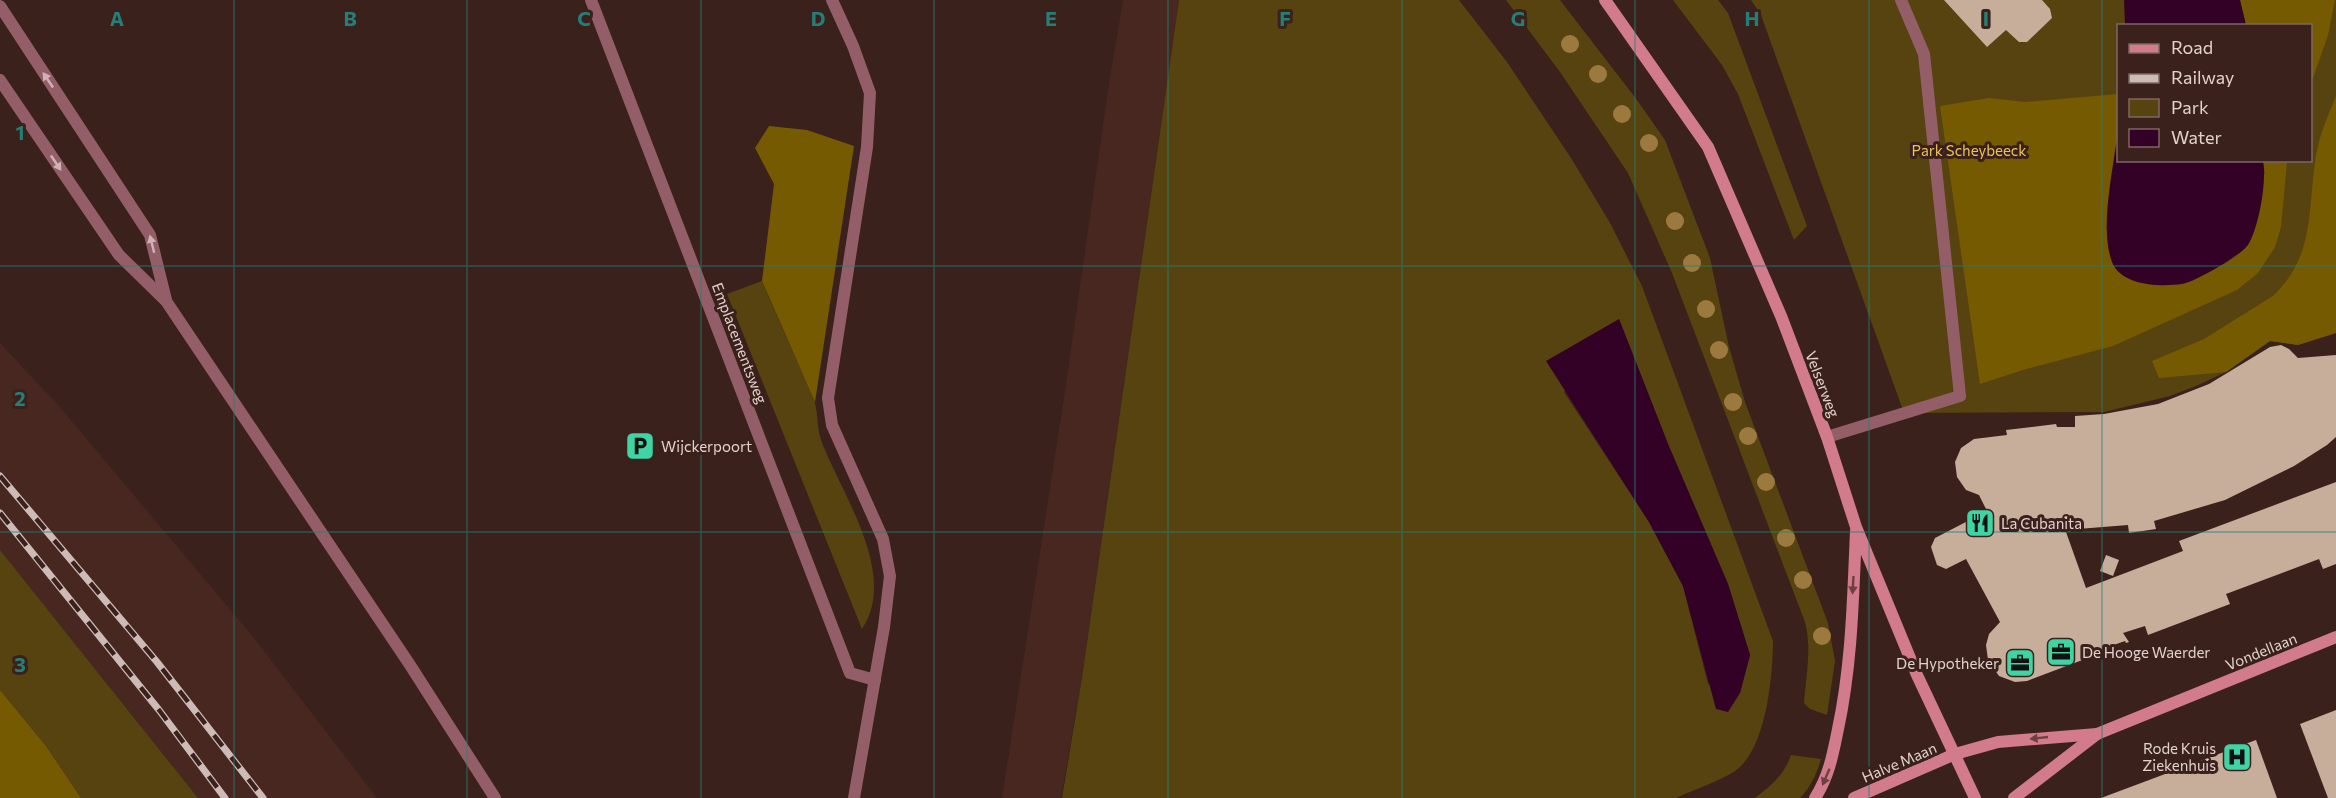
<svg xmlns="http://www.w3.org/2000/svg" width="2336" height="798" font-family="Commissioner,sans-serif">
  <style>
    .built { fill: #472720 }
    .green { fill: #57430f; fill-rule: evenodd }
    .forest { fill: #765a02 }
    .water { fill: #330026 }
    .building { fill: #c7ae9b }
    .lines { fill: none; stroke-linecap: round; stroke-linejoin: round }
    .lane { stroke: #945e68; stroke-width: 12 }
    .street { stroke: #945e68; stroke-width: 12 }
    .secondary { stroke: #d17b8c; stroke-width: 12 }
    .rail-casing { stroke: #cdbbb7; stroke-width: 7 }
    .rail { stroke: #3a211b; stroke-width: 4.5; stroke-dasharray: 14; stroke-linecap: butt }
    .tree { fill: #9c7a3f }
    .oneway { fill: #ceb4b4 }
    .oneway2 { fill: #6f4043 }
    .grid { fill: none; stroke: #247f78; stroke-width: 1.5; stroke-opacity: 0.55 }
    .labels { text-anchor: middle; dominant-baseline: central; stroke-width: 6; stroke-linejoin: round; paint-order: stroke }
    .park-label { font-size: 15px; fill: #ecc25d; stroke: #3a211b }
    .street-label { font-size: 15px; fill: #e2d1cd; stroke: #3a211b }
    .poi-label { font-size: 15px; fill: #e2d1cd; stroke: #3a211b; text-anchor: start }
    .grid-label { font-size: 20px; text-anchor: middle; font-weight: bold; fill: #247f78; stroke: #3a211b; stroke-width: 6; stroke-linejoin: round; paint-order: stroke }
  </style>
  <rect width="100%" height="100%" fill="#3a211b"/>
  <g class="built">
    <polygon points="1123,0 1179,0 1082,678 1061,798 1002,798 1067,378 1110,77"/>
    <polygon points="0,343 59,406 254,638 377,798 198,798 0,550"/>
  </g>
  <g class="green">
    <path d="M1179,0h280l48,62 64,96 39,65 32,63 131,355c0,35 -7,109 -38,130 -17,11 -40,18 -59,27h-614l20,-120zM1619,319l49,125 60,140 22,71 -10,38 -32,-9 -25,-98 -34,-64 -85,-130z"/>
    <path d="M1506,0h54l77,100 28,40 45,118 19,89 16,55 83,221 7,38 -8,54 -17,-6 -6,-6c2,-28 8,-54 1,-81l-133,-349 -44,-100 -68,-101z"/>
    <polygon points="1673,0 1718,0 1728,13 1807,226 1794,240 1738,94 1722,65"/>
    <path d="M1751,0h585v333l-38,12 -28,-4 -44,31 -30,14 -26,10 -66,16 -200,1 -143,-398zM2118,26h192v134h-192z"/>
    <path d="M762,281c12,28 24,56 37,84 5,13 13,26 16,38 3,12 2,25 6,37 20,54 78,133 41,189l-135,-335z"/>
    <polygon points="0,550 198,798 81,798 46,746 0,690"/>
    <path d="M1791,755l30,4c-4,14 -10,28 -21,39h-45c17,-13 29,-23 36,-43z"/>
  </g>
  <g class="forest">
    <polygon points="2240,0 2335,0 2328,35 2311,84 2310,26 2246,25"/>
    <polygon points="2118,94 2118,131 2106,230 2265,174 2263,161 2287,161 2281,227 2275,247 2258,273 2237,290 2113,346 2026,369 1980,384 1940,106 1989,98 2025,102"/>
    <path d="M2336,96v237l-38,12 -28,-4 -44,31 -67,6 -7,-17 52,-22 69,-43c41,-39 35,-83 42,-134 3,-24 12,-44 21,-66z"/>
    <polygon points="769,126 807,130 854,146 815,402 762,281 774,184 755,148"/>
    <polygon points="0,690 46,746 81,798 0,798"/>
  </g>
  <g class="water">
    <polygon points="2124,0 2240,0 2246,25 2125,25"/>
    <path d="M2118,130v30l145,1c4,20 -4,66 -15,84 -8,11 -53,37 -66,39 -21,3 -61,2 -70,-22 -13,-34 2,-96 6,-132z"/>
    <polygon points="1619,319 1668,444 1728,584 1750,655 1740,693 1728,712 1716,709 1683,586 1649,522 1546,361"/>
  </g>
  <g class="building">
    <polygon points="1944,0 2042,0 2050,9 2052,18 2027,42 2019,42 2006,30 1987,47"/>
    <polygon points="2281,345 2289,349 2298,358 2336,355 2336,437 2327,445 2294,466 2225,500 2154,521 2156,529 2129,533 2128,525 2078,529 2078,531 2066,532 2086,588 2183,551 2179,541 2336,482 2336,564 2323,569 2319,559 2226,594 2230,604 2148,635 2145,626 2123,633 2129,642 2126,643 2125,641 2108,647 2109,650 2027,681 2015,682 1999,676 1988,660 1986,645 1989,634 2000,622 1966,559 1946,569 1937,565 1931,547 1935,538 1987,511 1979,495 1966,490 1957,477 1955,462 1961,448 1974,439 2007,435 2006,430 2056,424 2057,427 2075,427 2075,416 2104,414 2158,404 2209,384 2270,347"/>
    <polygon points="2106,555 2119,560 2113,576 2100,571"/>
    <polygon points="2336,710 2336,798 2328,798 2300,724"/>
    <polygon points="2256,740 2277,798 2101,798"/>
  </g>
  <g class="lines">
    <g class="lane">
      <polyline points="832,0 853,46 870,93 867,147 828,398 832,425 883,539 890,576 884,627"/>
      <polyline points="0,6 150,235 166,300"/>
      <polyline points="0,80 119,255 166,301 410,665 495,798"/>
      <polyline points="1827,437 1960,396 1924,54 1901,0"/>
    </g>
    <g class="street">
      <polyline points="591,0 850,673 875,680"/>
      <polyline points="854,798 884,627"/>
    </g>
    <g class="secondary">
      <polyline points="1605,0 1708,147 1781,316 1827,437 1856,527 1917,675 1975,798"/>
      <path d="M1815,798c14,-22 18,-44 23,-69 14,-65 15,-132 18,-198"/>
      <polyline points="1854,798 1955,754 1998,742 2097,734"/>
      <polyline points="2014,798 2097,734 2336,637"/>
    </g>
    <g class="rail-casing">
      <g id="rail">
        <polyline points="0,476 157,662 263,798"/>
        <polyline points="0,513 159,710 225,798"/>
      </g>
    </g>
    <use href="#rail" class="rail"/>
  </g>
  <g class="tree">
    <circle cx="1570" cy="44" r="9"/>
    <circle cx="1598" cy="74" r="9"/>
    <circle cx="1622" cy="114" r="9"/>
    <circle cx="1649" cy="143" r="9"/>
    <circle cx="1675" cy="221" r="9"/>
    <circle cx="1692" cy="263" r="9"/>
    <circle cx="1706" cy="309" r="9"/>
    <circle cx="1719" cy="350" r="9"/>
    <circle cx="1733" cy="402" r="9"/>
    <circle cx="1748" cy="436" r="9"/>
    <circle cx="1766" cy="482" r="9"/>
    <circle cx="1786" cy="538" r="9"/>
    <circle cx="1803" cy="580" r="9"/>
    <circle cx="1822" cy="636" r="9"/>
  </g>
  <defs><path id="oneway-solid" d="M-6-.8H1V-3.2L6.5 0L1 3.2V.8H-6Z" transform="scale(1.5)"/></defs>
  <g class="oneway">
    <use href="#oneway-solid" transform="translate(48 80) rotate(-124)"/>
    <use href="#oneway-solid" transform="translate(56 163) rotate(56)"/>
    <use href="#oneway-solid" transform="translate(152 244) rotate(-104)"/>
  </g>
  <g class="oneway2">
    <use href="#oneway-solid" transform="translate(1853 585) rotate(93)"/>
    <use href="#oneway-solid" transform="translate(2039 738) rotate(174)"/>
    <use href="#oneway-solid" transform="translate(1826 777) rotate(113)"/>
  </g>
  <path class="grid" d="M234,0v798M467,0v798M701,0v798M934,0v798M1168,0v798M1402,0v798M1635,0v798M1869,0v798M2102,0v798M0,266h2336M0,532h2336"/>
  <defs>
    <g id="parking-square" transform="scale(1.5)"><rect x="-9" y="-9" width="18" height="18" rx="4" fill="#3ed4a3" stroke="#3a211b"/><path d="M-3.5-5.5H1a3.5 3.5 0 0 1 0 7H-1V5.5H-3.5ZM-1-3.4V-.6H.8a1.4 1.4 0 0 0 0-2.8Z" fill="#111"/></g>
    <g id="restaurant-square" transform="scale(1.5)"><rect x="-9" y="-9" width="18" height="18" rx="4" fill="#3ed4a3" stroke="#3a211b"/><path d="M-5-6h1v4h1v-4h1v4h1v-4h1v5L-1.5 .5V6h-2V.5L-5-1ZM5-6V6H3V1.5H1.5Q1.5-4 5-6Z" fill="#111"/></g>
    <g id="office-square" transform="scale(1.5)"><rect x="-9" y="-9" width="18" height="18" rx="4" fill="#3ed4a3" stroke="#3a211b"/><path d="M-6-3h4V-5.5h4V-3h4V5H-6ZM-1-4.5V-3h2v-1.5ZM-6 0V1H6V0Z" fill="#111"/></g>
    <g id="hospital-square" transform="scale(1.5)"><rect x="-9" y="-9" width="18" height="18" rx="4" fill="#3ed4a3" stroke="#3a211b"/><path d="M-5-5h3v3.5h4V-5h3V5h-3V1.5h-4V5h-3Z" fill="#111"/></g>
  </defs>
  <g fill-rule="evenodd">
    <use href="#parking-square" x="640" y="446"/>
    <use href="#restaurant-square" x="1980" y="523"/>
    <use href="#office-square" x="2061" y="652"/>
    <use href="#office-square" x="2020" y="663"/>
    <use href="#hospital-square" x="2237" y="757"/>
  </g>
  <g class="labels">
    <g class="park-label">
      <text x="1969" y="150">Park Scheybeeck</text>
    </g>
    <g class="street-label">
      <text transform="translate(740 343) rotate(69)">Emplacementsweg</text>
      <text transform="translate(1823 384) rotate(69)">Velserweg</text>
      <text transform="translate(2261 651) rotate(-22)">Vondellaan</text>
      <text transform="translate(1899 762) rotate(-23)">Halve Maan</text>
    </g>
    <g class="poi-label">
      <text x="661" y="446">Wijckerpoort</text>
      <text x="2001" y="523">La Cubanita</text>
      <text x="2082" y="652">De Hooge Waerder</text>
      <text x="1999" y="663" text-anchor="end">De Hypotheker</text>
      <text x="2216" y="748" text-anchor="end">Rode Kruis<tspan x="2216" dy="17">Ziekenhuis</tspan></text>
    </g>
  </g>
  <g class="grid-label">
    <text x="117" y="26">A</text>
    <text x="350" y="26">B</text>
    <text x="584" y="26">C</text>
    <text x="818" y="26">D</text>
    <text x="1051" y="26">E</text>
    <text x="1285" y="26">F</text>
    <text x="1518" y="26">G</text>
    <text x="1752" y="26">H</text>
    <text x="1986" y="26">I</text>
    <text x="20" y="140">1</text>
    <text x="20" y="406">2</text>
    <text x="20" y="672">3</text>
  </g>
  <rect x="2117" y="24" width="195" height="138" fill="#3a211b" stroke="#7d6762" stroke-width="1.5"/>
  <rect x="2129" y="44" width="30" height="9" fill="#d17b8c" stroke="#7d6762" stroke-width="1.5"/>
  <text x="2171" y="54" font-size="18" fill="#e2d1cd">Road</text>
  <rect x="2129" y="74" width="30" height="9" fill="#cdbbb7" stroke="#7d6762" stroke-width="1.5"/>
  <text x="2171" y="84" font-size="18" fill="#e2d1cd">Railway</text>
  <rect x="2129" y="99" width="30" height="18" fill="#57430f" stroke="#7d6762" stroke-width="1.5"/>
  <text x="2171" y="114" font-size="18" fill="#e2d1cd">Park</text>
  <rect x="2129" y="129" width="30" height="18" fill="#330026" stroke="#7d6762" stroke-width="1.5"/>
  <text x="2171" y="144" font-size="18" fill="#e2d1cd">Water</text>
</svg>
